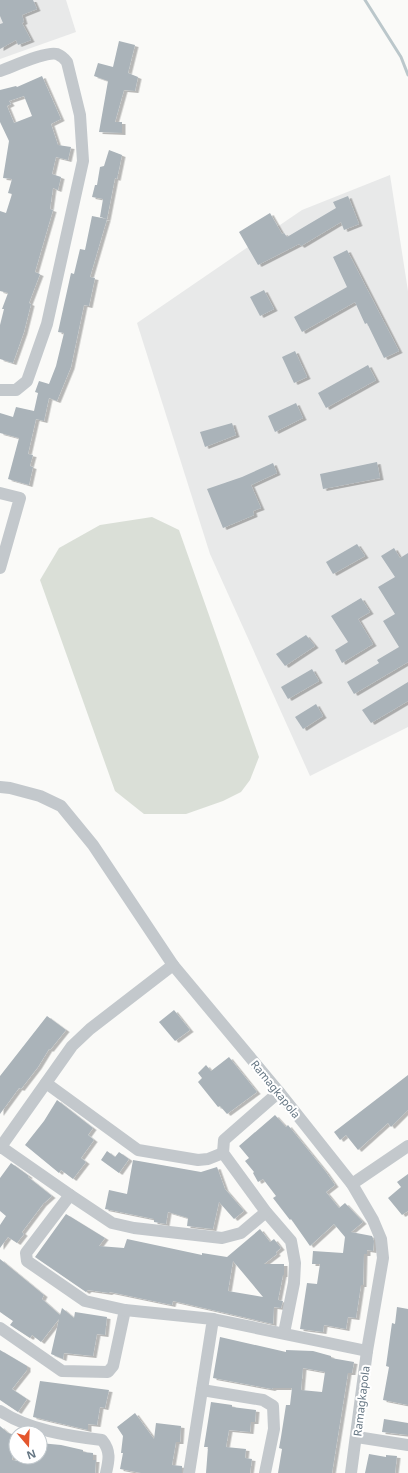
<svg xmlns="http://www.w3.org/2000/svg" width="408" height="1473" font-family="'Noto Sans',sans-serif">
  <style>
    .built { fill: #e8e9e9 }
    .green { fill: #dadfd7 }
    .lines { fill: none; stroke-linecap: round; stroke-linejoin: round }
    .stream { stroke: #bbc7cb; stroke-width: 3 }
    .building { fill: #aab3b9; fill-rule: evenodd; filter: url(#shadow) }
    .minor { stroke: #c3c8cc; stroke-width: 12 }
    .labels { text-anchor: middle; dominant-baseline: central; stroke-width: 4; stroke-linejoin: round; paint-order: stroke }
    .street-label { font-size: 11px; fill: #657683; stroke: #fff }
  </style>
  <defs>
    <filter id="shadow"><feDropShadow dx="3.5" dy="2" stdDeviation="0" flood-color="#0004"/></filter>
  </defs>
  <rect width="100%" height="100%" fill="#fafaf8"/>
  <g class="built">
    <polygon points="0,0 66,0 76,32 0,59"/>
    <polygon points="390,175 408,291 408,727 310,776 210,554 137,323 302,210"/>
  </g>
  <polygon class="green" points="152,517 179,530 259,757 250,780 241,792 223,801 186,814 144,814 115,791 40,580 59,548 100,525"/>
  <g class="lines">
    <polyline class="stream" points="365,0 401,57 408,75"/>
  </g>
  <g class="building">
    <polygon points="0,0 33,0 37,9 22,15 24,22 22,23 31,40 18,45 16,40 0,49 0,24 3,23 0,16"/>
    <polygon points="119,41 135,45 128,73 138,77 135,91 124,90 115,122 122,122 122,133 99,132 108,81 94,76 98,63 113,67"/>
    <path d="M42,76l19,43 -10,5 7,21 13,2 -3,13 -12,-3 -4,17 9,3 -3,13 -5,-2 -3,21 3,1 -18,62 5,2 -11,29 2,1 -7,28 -11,31 -13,-4v-34l4,-16h-2l6,-16 -8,-2v-80l6,2 6,-19 -4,-1 4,-14 -9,-1 6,-37 -9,-19v-32l16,-4 1,1zM24,96l8,20 -18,7 -7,-17 4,-2 -2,-3z"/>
    <polygon points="109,150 122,155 117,179 115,178 107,219 100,217 103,199 92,197 95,185 97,185 100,167 104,166"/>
    <polygon points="348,196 359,224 344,230 341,222 301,246 299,244 258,265 239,232 270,213 282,234 284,233 287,237 336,208 333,202"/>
    <polygon points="92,216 107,219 90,277 95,278 89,306 84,305 71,367 57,401 49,398 44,421 36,419 28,454 33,455 30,466 33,467 29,485 8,479 19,438 0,433 0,413 13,417 16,407 34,411 38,393 35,392 39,381 49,384 56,366 64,333 58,332 71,273 74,274 80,249 85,250"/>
    <polygon points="347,250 399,351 384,358 367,323 365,324 355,302 302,332 294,317 347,287 333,257"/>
    <polygon points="264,290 274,309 260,316 250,297"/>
    <polygon points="295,351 307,377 294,383 282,357"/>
    <polygon points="368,365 376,380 326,408 318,393"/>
    <polygon points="296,403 303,418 275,432 268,416"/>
    <polygon points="232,423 236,435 205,447 200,432"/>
    <polygon points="377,462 380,478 323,489 320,474"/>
    <polygon points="273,463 277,473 251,485 261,508 253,511 254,515 223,528 207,489 242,477"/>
    <polygon points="357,544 365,556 333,574 326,562"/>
    <polygon points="394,548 400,558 408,553 408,662 354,694 347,682 379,663 377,660 399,647 383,621 395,614 378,587 395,577 381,556"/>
    <polygon points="361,598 370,612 358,619 373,644 342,663 335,650 348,642 331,616"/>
    <polygon points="306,635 315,646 285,666 276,654"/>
    <polygon points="312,669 319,681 288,699 281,687"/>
    <polygon points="408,682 408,701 371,723 362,710"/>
    <polygon points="316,704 323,716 303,729 295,717"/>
    <polygon points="174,1010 190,1030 175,1041 159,1022"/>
    <polygon points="47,1016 66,1030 50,1050 49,1049 38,1067 21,1089 19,1088 0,1114 0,1076"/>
    <polygon points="229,1057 257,1092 227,1114 220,1106 218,1107 198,1082 202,1078 198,1073 206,1065 211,1071"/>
    <polygon points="408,1075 408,1110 391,1127 388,1123 358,1150 346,1135 340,1140 334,1132"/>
    <polygon points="57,1100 93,1128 88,1135 94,1140 81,1158 86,1162 73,1179 61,1170 59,1173 25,1145 44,1121"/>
    <polygon points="275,1115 286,1127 288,1125 326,1172 335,1185 326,1192 339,1208 345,1203 363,1222 351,1232 372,1236 374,1241 373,1251 367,1250 367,1254 364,1254 363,1285 361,1285 356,1318 348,1317 346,1329 324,1325 323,1332 300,1329 307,1283 317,1284 320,1264 312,1264 313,1251 343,1253 345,1237 334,1224 310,1246 291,1219 290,1220 273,1198 276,1196 263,1179 258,1182 253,1173 254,1172 245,1161 249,1158 239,1146"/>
    <polygon points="107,1151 115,1157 119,1152 129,1159 119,1173 101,1160"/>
    <polygon points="133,1160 201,1172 217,1167 225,1189 244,1211 234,1219 219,1202 213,1229 187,1226 188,1218 168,1212 166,1224 154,1222 154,1219 105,1209 109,1190 127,1194"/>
    <polygon points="11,1163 29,1176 28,1177 52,1196 43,1204 22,1232 24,1234 17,1243 8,1237 0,1248 0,1225 6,1216 0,1211 0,1178"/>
    <polygon points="408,1174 408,1211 402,1215 388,1198 401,1187 397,1182"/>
    <path d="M66,1214l39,24 -6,8 25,2 3,-9 75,16v-2l25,4 33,-28 10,13 4,-3 7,9 -5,4 1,2 -13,10h20v11h-1l-5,25 5,1 -2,7 -7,-1 -1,17 -100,-23 -1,4 -62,-13 -1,1 -21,-3 -2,2 -51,-35zM233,1261l30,36 -35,-6z"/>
    <polygon points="0,1259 44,1295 42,1299 60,1315 62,1308 74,1318 75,1312 107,1317 105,1335 97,1334 93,1356 64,1353 63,1359 51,1354 59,1319 41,1342 32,1335 30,1338 10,1325 13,1321 0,1312"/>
    <polygon points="397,1307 408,1309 408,1405 383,1400 389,1367 386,1366 392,1323 395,1324"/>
    <path d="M220,1337l66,15v-2l27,1 18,5v2l23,4 -2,11h-4l-16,100h-54l4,-24 -3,-1 2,-11 5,-32h4l2,-17h-19l-1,1 -59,-11zM303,1368l22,4 -3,20 -21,-2z"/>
    <polygon points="0,1350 27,1366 27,1370 12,1389 27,1399 18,1412 0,1400"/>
    <polygon points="40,1381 109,1390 105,1408 100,1407 97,1425 88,1424 88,1430 33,1417"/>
    <polygon points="211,1402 232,1405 232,1407 256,1410 255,1422 251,1422 250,1432 229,1430 226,1447 246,1449 245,1458 252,1459 250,1473 206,1473 208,1447 204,1447"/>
    <polygon points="135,1413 154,1439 156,1423 181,1426 180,1442 176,1442 172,1465 182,1466 182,1473 141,1473 120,1469 123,1453 121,1453 123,1436 117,1427"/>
    <polygon points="384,1419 408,1423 408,1435 382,1432"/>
    <polygon points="0,1426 8,1433 16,1435 12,1460 33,1463 34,1457 40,1457 40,1443 61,1445 83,1450 83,1452 93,1453 93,1460 96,1460 95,1473 0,1473"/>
    <polygon points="369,1454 386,1457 386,1455 397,1456 395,1473 365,1473"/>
  </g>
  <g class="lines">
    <g class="minor">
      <path d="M0,71c12,-4 46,-20 57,-17 5,2 7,4 10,8l13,53 3,46 -36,163 -20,57 -11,9h-16"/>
      <polyline points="0,493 20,498 0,568"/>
      <polyline points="0,787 10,788 40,796 61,806 93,845 173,965 279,1092 352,1184 373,1220 381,1239 383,1258 367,1351 351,1473"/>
      <polyline points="46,1083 138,1150 198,1160 208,1159 223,1153"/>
      <polyline points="279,1092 224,1140 223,1153 266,1212 291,1241 295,1263 294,1283 284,1333"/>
      <polyline points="1,1147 70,1195"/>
      <polyline points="0,1148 72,1046 90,1029 173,965"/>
      <polyline points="352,1184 408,1146"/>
      <polyline points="213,1319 367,1351"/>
      <polyline points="0,1328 62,1371 108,1372 113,1366 125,1310"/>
      <polyline points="202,1390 263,1400 273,1406 274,1429 265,1473"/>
      <path d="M0,1411c29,19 68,25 102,29 9,11 7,20 4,33"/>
      <polyline points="357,1437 408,1445"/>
      <polyline points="189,1473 213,1319 125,1310 85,1301 27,1261 26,1253 70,1195 112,1223 134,1228 222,1238 241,1233 266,1212"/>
    </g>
  </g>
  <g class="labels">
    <g class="street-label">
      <text transform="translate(276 1089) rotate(51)">Ramagkapola</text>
      <text transform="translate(361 1401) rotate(-83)">Ramagkapola</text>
    </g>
  </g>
  <g transform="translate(28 1445) rotate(161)"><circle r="19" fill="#ffffff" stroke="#c1c8cd"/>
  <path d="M0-3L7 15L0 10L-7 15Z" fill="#e4572e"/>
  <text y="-6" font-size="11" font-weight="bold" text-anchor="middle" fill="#657683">N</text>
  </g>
</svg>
